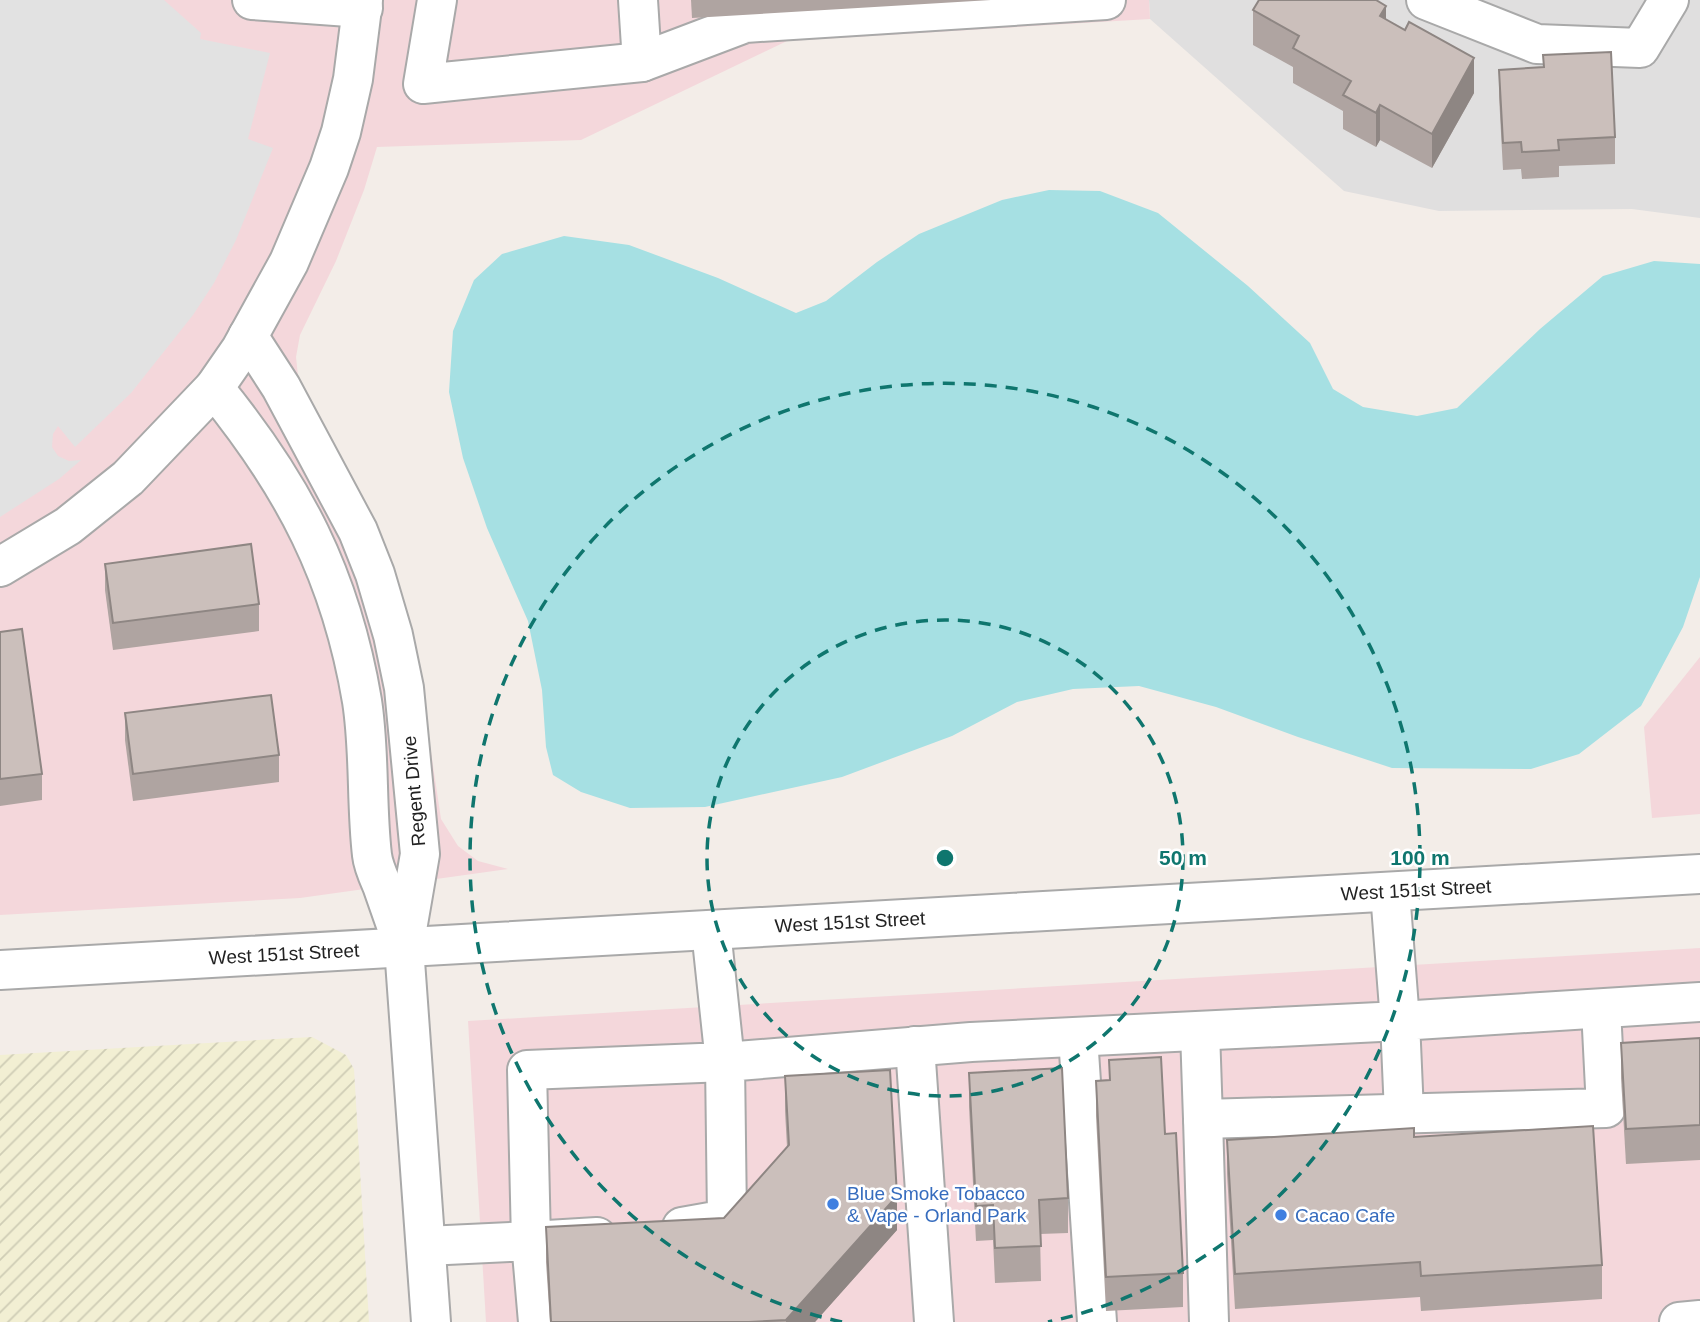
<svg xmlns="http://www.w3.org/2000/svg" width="1700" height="1322" font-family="Arial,sans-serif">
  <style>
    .residential { fill: #e0dfdf }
    .commercial { fill: #f4d7db }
    .farmland { fill: url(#farmland-furrows) }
    .parking { fill: #e2e2e2 }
    .water { fill: #a6e0e3 }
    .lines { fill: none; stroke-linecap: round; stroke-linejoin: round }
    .minor-casing { stroke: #a9a9a9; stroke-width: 42 }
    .minor { stroke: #fff; stroke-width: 38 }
    .wall { fill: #afa4a1 }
    .shaded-wall { fill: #8e8683 }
    .building { fill: #cbbfbb; stroke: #8e8683; stroke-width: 2 }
    .ring { fill: none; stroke: #0f766e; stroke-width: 3.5; stroke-dasharray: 12 9 }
    .shop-dot { fill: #3f7fe0; stroke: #fff; stroke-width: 2.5 }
    .labels { text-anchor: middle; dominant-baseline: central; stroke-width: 5; stroke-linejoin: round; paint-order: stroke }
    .street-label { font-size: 19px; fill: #222; stroke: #fff }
    .shop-label { font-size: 19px; fill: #366cbe; stroke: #fff; text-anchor: start }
    .centre { fill: #0f766e; stroke: #fff; stroke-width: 3.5 }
    .ring-label { font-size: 21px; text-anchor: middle; font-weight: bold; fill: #0f766e; stroke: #fff; stroke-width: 5; stroke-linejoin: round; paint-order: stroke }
  </style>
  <defs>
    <pattern id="farmland-furrows" width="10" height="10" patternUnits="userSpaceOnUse" patternTransform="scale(1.75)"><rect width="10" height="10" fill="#f2efd3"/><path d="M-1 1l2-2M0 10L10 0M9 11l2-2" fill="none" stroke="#cfcdb5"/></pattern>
  </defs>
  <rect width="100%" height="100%" fill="#f3ede8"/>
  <polygon class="residential" points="1149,0 1700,0 1700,218 1632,209 1439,211 1344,191 1150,19"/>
  <g class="commercial">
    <polygon points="0,0 1149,0 1150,19 787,41 581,140 377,147 364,190 336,261 300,335 296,357 298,376 371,516 420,679 441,819 458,846 478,861 508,869 300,898 0,915"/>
    <polygon points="1700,657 1700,814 1652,818 1644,727"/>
    <polygon points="1700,948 1700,1322 486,1322 468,1021"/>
  </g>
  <polygon class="farmland" points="312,1037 346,1055 354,1069 369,1322 0,1322 0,1055"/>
  <polygon class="parking" points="0,0 164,0 201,33 200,39 270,53 248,139 273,148 236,240 214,283 193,315 131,393 75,447 58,426 53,434 52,447 58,456 69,461 81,460 59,479 0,517"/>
  <polygon class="water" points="1049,190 1100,191 1158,213 1248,286 1310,343 1333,389 1363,407 1417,416 1457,408 1540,329 1603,276 1654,261 1700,264 1700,577 1683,627 1641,706 1579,754 1531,769 1392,768 1298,737 1216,707 1139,686 1073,689 1017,702 952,736 842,777 705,807 630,808 581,792 553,775 546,747 542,690 528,621 487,528 463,458 449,392 453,331 474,280 502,254 564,236 629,245 718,278 796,313 826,301 877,262 919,234 1002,200"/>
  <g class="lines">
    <g class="minor-casing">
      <g id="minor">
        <polyline points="252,0 363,8"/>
        <polyline points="437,0 423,84 642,62 745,23 1106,0"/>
        <polyline points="638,0 642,62"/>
        <polyline points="1426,0 1537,44 1640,48 1669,0"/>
        <polyline points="248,336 281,387 358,531 375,574 393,635 404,688 420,854 404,947 431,1322"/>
        <path d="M214,388c80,98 127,188 148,313 8,51 4,103 10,154 1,10 6,21 10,30 7,20 14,40 21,60"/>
        <polyline points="0,567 68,526 128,478 214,388 241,349 289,262 329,168 341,132 353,79 363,0"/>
        <polyline points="0,970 1700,874"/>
        <polyline points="1200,1031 1203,1119 1606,1108 1601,1009"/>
        <polyline points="1078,1037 1097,1322"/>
        <polyline points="915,1046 934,1322"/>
        <polyline points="1404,1113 1400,1021 1700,1002"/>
        <polyline points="1203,1119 1209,1322"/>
        <polyline points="682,1227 727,1219 725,1062 971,1042 1400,1021 1390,892"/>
        <polyline points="597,1237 531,1241 527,1070 725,1062 711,930"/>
        <polyline points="426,1246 531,1241 538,1322"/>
        <polyline points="1679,1322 1700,1320"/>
      </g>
    </g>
    <use href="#minor" class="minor"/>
  </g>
  <g class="wall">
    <polygon points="691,0 991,0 692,18"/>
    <polygon points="1253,10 1386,20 1474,93 1432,168 1380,140 1376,147 1343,129 1343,111 1293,83 1293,67 1253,45"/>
    <polygon points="1499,70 1615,137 1615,164 1559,166 1559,177 1522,179 1521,169 1503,170 1499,96"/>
    <polygon points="105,564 259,604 259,631 113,650 105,590"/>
    <polygon points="0,632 42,774 42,800 0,806"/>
    <polygon points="125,713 279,755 279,782 133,801 125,740"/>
    <polygon points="1700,1038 1700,1160 1626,1164 1621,1078 1621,1043"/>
    <polygon points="1109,1060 1165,1134 1183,1273 1183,1307 1106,1311 1096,1116 1096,1081 1109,1080"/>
    <polygon points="969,1073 1068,1198 1068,1233 1040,1234 1041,1281 995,1283 993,1240 976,1241 969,1107"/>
    <polygon points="785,1076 897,1230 815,1322 550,1322 546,1262 546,1227 724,1218 787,1147 785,1111"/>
    <polygon points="1414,1137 1602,1265 1602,1299 1421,1311 1420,1297 1235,1309 1227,1174 1227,1140"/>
  </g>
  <g class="shaded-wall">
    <polygon points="1386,6 1386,40 1380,16"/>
    <polygon points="1474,58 1474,93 1432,168 1432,134"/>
    <polygon points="1380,105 1380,140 1376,147 1376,113"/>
    <polygon points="897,1196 897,1230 815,1322 786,1322 786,1320"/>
  </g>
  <g class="building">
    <polygon points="1259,0 1376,0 1386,6 1380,16 1405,30 1409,22 1474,58 1432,134 1380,105 1376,113 1343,95 1351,81 1293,48 1299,36 1253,10"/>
    <polygon points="1611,52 1615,137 1558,140 1559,150 1522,152 1521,142 1503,143 1499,70 1544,67 1543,55"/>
    <polygon points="251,544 259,604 113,623 105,564"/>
    <polygon points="22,629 42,774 0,779 0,632"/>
    <polygon points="271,695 279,755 133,774 125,713"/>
    <polygon points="1700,1038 1700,1125 1626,1129 1621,1043"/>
    <polygon points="1161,1057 1165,1134 1176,1133 1183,1273 1106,1277 1096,1081 1110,1080 1109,1060"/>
    <polygon points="1062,1068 1068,1198 1039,1200 1041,1246 995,1248 993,1205 976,1206 969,1073"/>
    <polygon points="890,1070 897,1196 786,1320 749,1322 551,1322 546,1227 724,1218 789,1145 785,1076"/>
    <polygon points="1593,1126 1602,1265 1421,1276 1420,1262 1235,1274 1227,1140 1414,1128 1414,1137"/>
  </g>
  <g class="ring">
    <circle cx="945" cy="858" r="238"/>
    <path d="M842 1322A475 475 0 1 1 1048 1322"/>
  </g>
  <g class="shop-dot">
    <circle cx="833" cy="1204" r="7"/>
    <circle cx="1281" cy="1215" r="7"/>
  </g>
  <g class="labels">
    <g class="street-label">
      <text transform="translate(414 791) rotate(-95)">Regent Drive</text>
      <text transform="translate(1416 890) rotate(-3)">West 151st Street</text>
      <text transform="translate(850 922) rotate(-3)">West 151st Street</text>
      <text transform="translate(284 954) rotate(-3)">West 151st Street</text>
    </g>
    <g class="shop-label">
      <text x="847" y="1193">Blue Smoke Tobacco<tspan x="847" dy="22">&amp; Vape - Orland Park</tspan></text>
      <text x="1295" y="1215">Cacao Cafe</text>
    </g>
  </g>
  <circle cx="945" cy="858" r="10" class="centre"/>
  <g class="ring-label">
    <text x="1183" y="865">50 m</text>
    <text x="1420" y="865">100 m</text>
  </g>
</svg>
